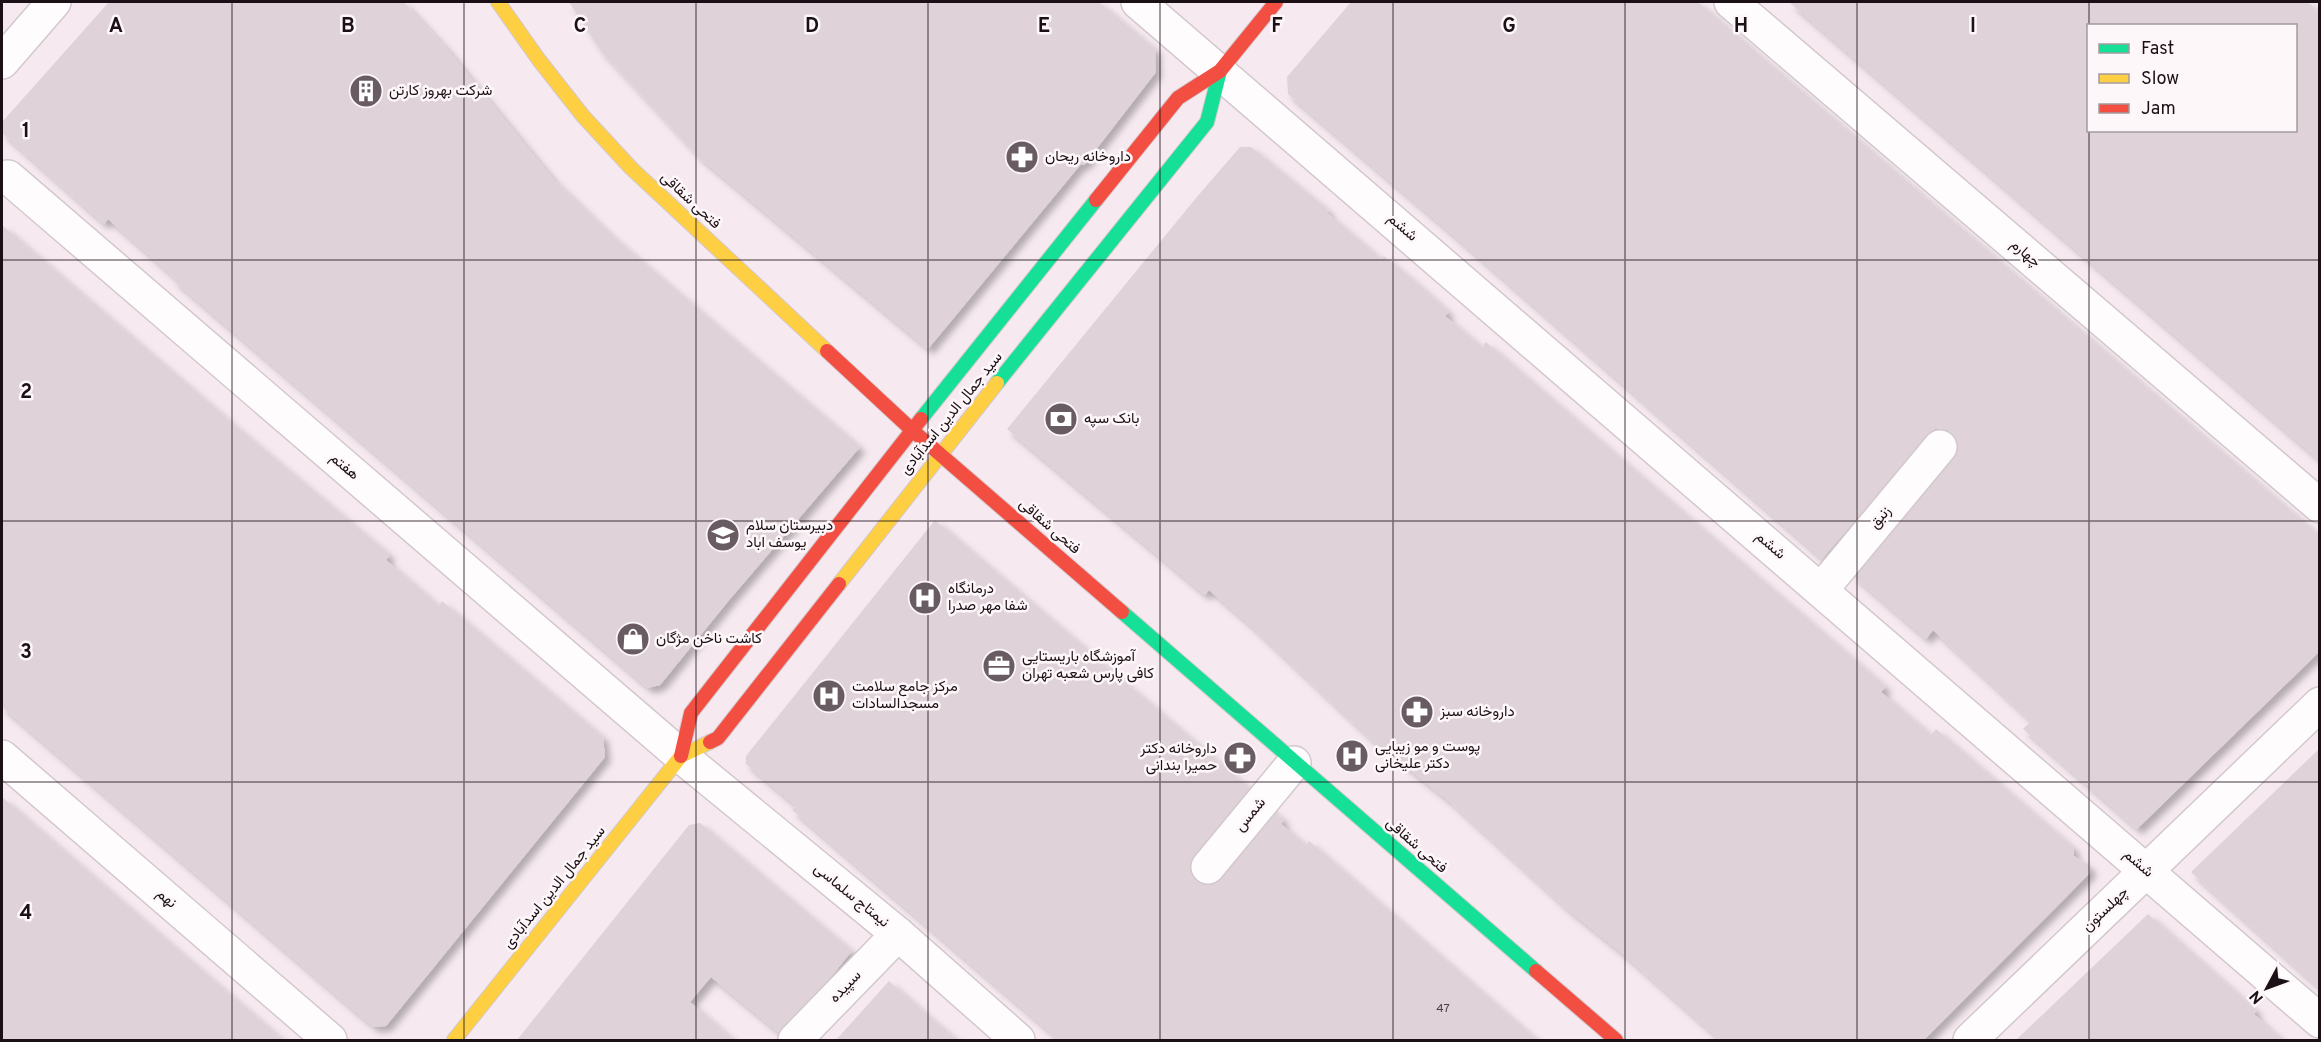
<svg xmlns="http://www.w3.org/2000/svg" width="2321" height="1042" font-family="Overpass,Vazirmatn,sans-serif">
  <style>
    .building { fill: #dfd3d9; fill-rule: evenodd; filter: url(#shadow) }
    .lines { fill: none; stroke-linecap: round; stroke-linejoin: round }
    .street-casing { stroke: #d3c8cd; stroke-width: 36 }
    .fast-casing { stroke: #d3c8cd; stroke-width: 16 }
    .slow-casing { stroke: #d3c8cd; stroke-width: 16 }
    .jam-casing { stroke: #d3c8cd; stroke-width: 16 }
    .street { stroke: #fefcfd; stroke-width: 33 }
    .fast { stroke: #16e098; stroke-width: 14 }
    .slow { stroke: #ffcf43; stroke-width: 14 }
    .jam { stroke: #f24e42; stroke-width: 14 }
    .grid { fill: none; stroke: #1b1015; stroke-width: 1.5; stroke-opacity: 0.55 }
    .labels { text-anchor: middle; dominant-baseline: central; stroke-width: 5; stroke-linejoin: round; paint-order: stroke }
    .number-label { font-size: 12px; fill: #4c4146 }
    .poi-label { font-size: 15px; fill: #1b1015; stroke: #fef7fa; text-anchor: start }
    .street-label { font-size: 15px; fill: #1b1015; stroke: #fef7fa }
    .grid-label { font-size: 20px; text-anchor: middle; font-weight: bold; fill: #1b1015; stroke: #fef7fa; stroke-width: 5; stroke-linejoin: round; paint-order: stroke }
  </style>
  <defs>
    <filter id="shadow"><feDropShadow dx="5.5" dy="5.5" stdDeviation="3" flood-color="#0004"/></filter>
  </defs>
  <rect width="100%" height="100%" fill="#f6eaf0"/>
  <g class="building">
    <polygon points="109,2 404,2 447,49 553,179 611,235 860,447 730,599 660,685 648,688 173,280 175,278 108,219 104,224 2,133 2,122"/>
    <polygon points="569,2 1099,2 1155,49 1156,72 1084,165 1081,164 928,349 700,158 601,51"/>
    <polygon points="1351,2 1698,2 2319,535 2319,652 2137,829 2023,729 2031,721 1933,630 1926,639 1852,575 1958,449 1956,446 1936,428 1822,559 1453,235 1288,94 1287,77"/>
    <path d="M1789,2h519l11,10v448zM2088,26h208v104h-208z"/>
    <polygon points="1240,147 1251,147 1329,211 1327,213 1381,259 1384,256 1412,279 1449,312 1445,316 1482,347 1486,342 1531,381 1886,687 1881,692 1931,735 1936,729 2074,848 2074,856 2090,866 2090,873 1924,1040 1720,1040 1623,954 1567,909 1449,801 1374,742 1251,626 1209,590 1205,595 1007,429 1196,198"/>
    <polygon points="2,225 232,423 390,555 386,560 423,592 439,606 442,601 603,737 605,757 386,1026 374,1027 365,1020 2,707"/>
    <polygon points="935,520 1254,792 1265,804 1284,820 1281,824 1306,845 1309,841 1537,1040 1059,1040 792,810 796,806 746,764 746,756"/>
    <polygon points="2319,749 2319,988 2191,872"/>
    <polygon points="2,797 177,949 283,1040 2,1040"/>
    <polygon points="700,823 852,951 783,1036 711,977 690,1002 734,1040 517,1040 689,825"/>
    <polygon points="2148,914 2257,1011 2254,1014 2282,1040 2016,1040"/>
    <polygon points="889,981 925,1013 957,1040 836,1040"/>
  </g>
  <g class="lines">
    <g class="street-casing">
      <g id="street">
        <polyline points="1138,2 2320,1021"/>
        <polyline points="1731,2 2320,506"/>
        <polyline points="2,62 54,2"/>
        <polyline points="8,177 681,756 898,934 1018,1040"/>
        <polyline points="1821,590 1940,447"/>
        <polyline points="2,757 330,1040"/>
        <polyline points="1208,867 1294,763"/>
        <polyline points="795,1040 898,934"/>
        <polyline points="1970,1040 2320,704"/>
      </g>
    </g>
    <g class="fast-casing">
      <g id="fast">
        <polyline points="997,383 1207,122 1220,71"/>
        <polyline points="921,419 1096,200"/>
        <polyline points="1122,612 1536,971"/>
      </g>
    </g>
    <g class="slow-casing">
      <g id="slow">
        <polyline points="498,2 539,60 583,116 631,168 827,351"/>
        <polyline points="839,584 997,383"/>
        <polyline points="454,1040 681,756 710,742"/>
      </g>
    </g>
    <g class="jam-casing">
      <g id="jam">
        <polyline points="1096,200 1178,98 1220,71 1276,2"/>
        <polyline points="827,351 912,430 1122,612"/>
        <polyline points="710,742 718,738 839,584"/>
        <polyline points="681,756 691,713 921,419"/>
        <polyline points="1536,971 1616,1040"/>
      </g>
    </g>
    <use href="#street" class="street"/>
    <use href="#fast" class="fast"/>
    <use href="#slow" class="slow"/>
    <use href="#jam" class="jam"/>
  </g>
  <path class="grid" d="M232,2v1038M464,2v1038M696,2v1038M928,2v1038M1160,2v1038M1393,2v1038M1625,2v1038M1857,2v1038M2089,2v24M2089,130v910M2,260h2318M2,521h2318M2,782h2318"/>
  <defs>
    <g id="building-disc" transform="scale(1.725)"><circle r="9.5" fill="#685c62" stroke="#fef7fa"/><path d="M-4-6H4V6H1V3H-1V6H-4ZM-2.5-4.3h1.7v1.8h-1.7ZM.8-4.3h1.7v1.8H.8ZM-2.5-1h1.7V.8h-1.7ZM.8-1h1.7V.8H.8Z" fill="#fff"/></g>
    <g id="pharmacy-disc" transform="scale(1.725)"><circle r="9.5" fill="#685c62" stroke="#fef7fa"/><path d="M-2-6h4v4h4v4h-4v4h-4v-4h-4v-4h4Z" fill="#fff"/></g>
    <g id="bank-disc" transform="scale(1.725)"><circle r="9.5" fill="#685c62" stroke="#fef7fa"/><path d="M-6-4H6V4H-6ZM0-2.3a2.3 2.3 0 1 0 0 4.6a2.3 2.3 0 1 0 0-4.6Z" fill="#fff"/></g>
    <g id="school-disc" transform="scale(1.725)"><circle r="9.5" fill="#685c62" stroke="#fef7fa"/><path d="M0-5L7-2L0 1L-7-2ZM-4 1L0 2.5L4 1V4Q0 6-4 4Z" fill="#fff"/></g>
    <g id="hospital-disc" transform="scale(1.725)"><circle r="9.5" fill="#685c62" stroke="#fef7fa"/><path d="M-5-5h3v3.5h4V-5h3V5h-3V1.5h-4V5h-3Z" fill="#fff"/></g>
    <g id="shop-disc" transform="scale(1.725)"><circle r="9.5" fill="#685c62" stroke="#fef7fa"/><path d="M-5-2.5h2.3a2.7 3.5 0 0 1 5.4 0H5L5.5 6h-11ZM-1.5-2.5h3a1.5 2.3 0 0 0-3 0Z" fill="#fff"/></g>
    <g id="office-disc" transform="scale(1.725)"><circle r="9.5" fill="#685c62" stroke="#fef7fa"/><path d="M-6-3h4V-5.5h4V-3h4V5H-6ZM-1-4.5V-3h2v-1.5ZM-6 0V1H6V0Z" fill="#fff"/></g>
  </defs>
  <g fill-rule="evenodd">
    <use href="#building-disc" x="366" y="91"/>
    <use href="#pharmacy-disc" x="1022" y="157"/>
    <use href="#bank-disc" x="1061" y="419"/>
    <use href="#school-disc" x="723" y="535"/>
    <use href="#hospital-disc" x="925" y="598"/>
    <use href="#shop-disc" x="633" y="639"/>
    <use href="#office-disc" x="999" y="666"/>
    <use href="#hospital-disc" x="829" y="696"/>
    <use href="#pharmacy-disc" x="1417" y="712"/>
    <use href="#hospital-disc" x="1352" y="756"/>
    <use href="#pharmacy-disc" x="1240" y="758"/>
  </g>
  <g class="labels">
    <g class="number-label">
      <text x="1443" y="1009">47</text>
    </g>
    <g class="poi-label">
      <text x="389" y="91">شرکت بهروز کارتن</text>
      <text x="1045" y="157">داروخانه ریحان</text>
      <text x="1084" y="419">بانک سپه</text>
      <text x="746" y="526">دبیرستان سلام<tspan x="746" dy="17">یوسف اباد</tspan></text>
      <text x="948" y="589">درمانگاه<tspan x="948" dy="17">شفا مهر صدرا</tspan></text>
      <text x="656" y="639">کاشت ناخن مژگان</text>
      <text x="1022" y="657">آموزشگاه باریستایی<tspan x="1022" dy="17">کافی پارس شعبه تهران</tspan></text>
      <text x="852" y="687">مرکز جامع سلامت<tspan x="852" dy="17">مسجدالسادات</tspan></text>
      <text x="1440" y="712">داروخانه سبز</text>
      <text x="1375" y="747">پوست و مو زیبایی<tspan x="1375" dy="17">دکتر علیخانی</tspan></text>
      <text x="1217" y="749" text-anchor="end">داروخانه دکتر<tspan x="1217" dy="17">حمیرا بندانی</tspan></text>
    </g>
    <g class="street-label">
      <text transform="translate(690 201) rotate(43)">فتحی شقاقی</text>
      <text transform="translate(1402 228) rotate(41)">ششم</text>
      <text transform="translate(2025 254) rotate(41)">چهارم</text>
      <text transform="translate(952 414) rotate(-51)">سید جمال الدین اسدآبادی</text>
      <text transform="translate(344 467) rotate(41)">هفتم</text>
      <text transform="translate(1881 518) rotate(-50)">زنبق</text>
      <text transform="translate(1049 527) rotate(41)">فتحی شقاقی</text>
      <text transform="translate(1770 546) rotate(41)">ششم</text>
      <text transform="translate(1251 815) rotate(-50)">شمس</text>
      <text transform="translate(1416 846) rotate(41)">فتحی شقاقی</text>
      <text transform="translate(2138 864) rotate(41)">ششم</text>
      <text transform="translate(555 888) rotate(-51)">سید جمال الدین اسدآبادی</text>
      <text transform="translate(851 896) rotate(39)">نیمتاج سلماسی</text>
      <text transform="translate(166 899) rotate(41)">نهم</text>
      <text transform="translate(2106 910) rotate(-44)">چهلستون</text>
      <text transform="translate(846 987) rotate(-46)">سپیده</text>
    </g>
  </g>
  <g class="grid-label">
    <text x="116" y="32">A</text>
    <text x="348" y="32">B</text>
    <text x="580" y="32">C</text>
    <text x="812" y="32">D</text>
    <text x="1044" y="32">E</text>
    <text x="1277" y="32">F</text>
    <text x="1509" y="32">G</text>
    <text x="1741" y="32">H</text>
    <text x="1973" y="32">I</text>
    <text x="26" y="137">1</text>
    <text x="26" y="398">2</text>
    <text x="26" y="658">3</text>
    <text x="26" y="919">4</text>
  </g>
  <rect width="2321" height="1042" fill="none" stroke="#1b1015" stroke-width="6"/>
  <rect x="2087" y="24" width="210" height="108" fill="#fef7fa" stroke="#a39b9e" stroke-width="1.5"/>
  <rect x="2099" y="44" width="30" height="9" fill="#16e098" stroke="#a39b9e" stroke-width="1.5"/>
  <text x="2141" y="54" font-size="18" fill="#1b1015">Fast</text>
  <rect x="2099" y="74" width="30" height="9" fill="#ffcf43" stroke="#a39b9e" stroke-width="1.5"/>
  <text x="2141" y="84" font-size="18" fill="#1b1015">Slow</text>
  <rect x="2099" y="104" width="30" height="9" fill="#f24e42" stroke="#a39b9e" stroke-width="1.5"/>
  <text x="2141" y="114" font-size="18" fill="#1b1015">Jam</text>
  <g transform="translate(2267 988) rotate(229)" stroke="#fef7fa" stroke-width="4.5" paint-order="stroke">
  <path d="M0-4.5L10 22L0 15L-10 22Z" fill="#1b1015"/>
  <text y="-9" font-size="16" font-weight="bold" text-anchor="middle" fill="#1b1015">N</text>
  </g>
</svg>
